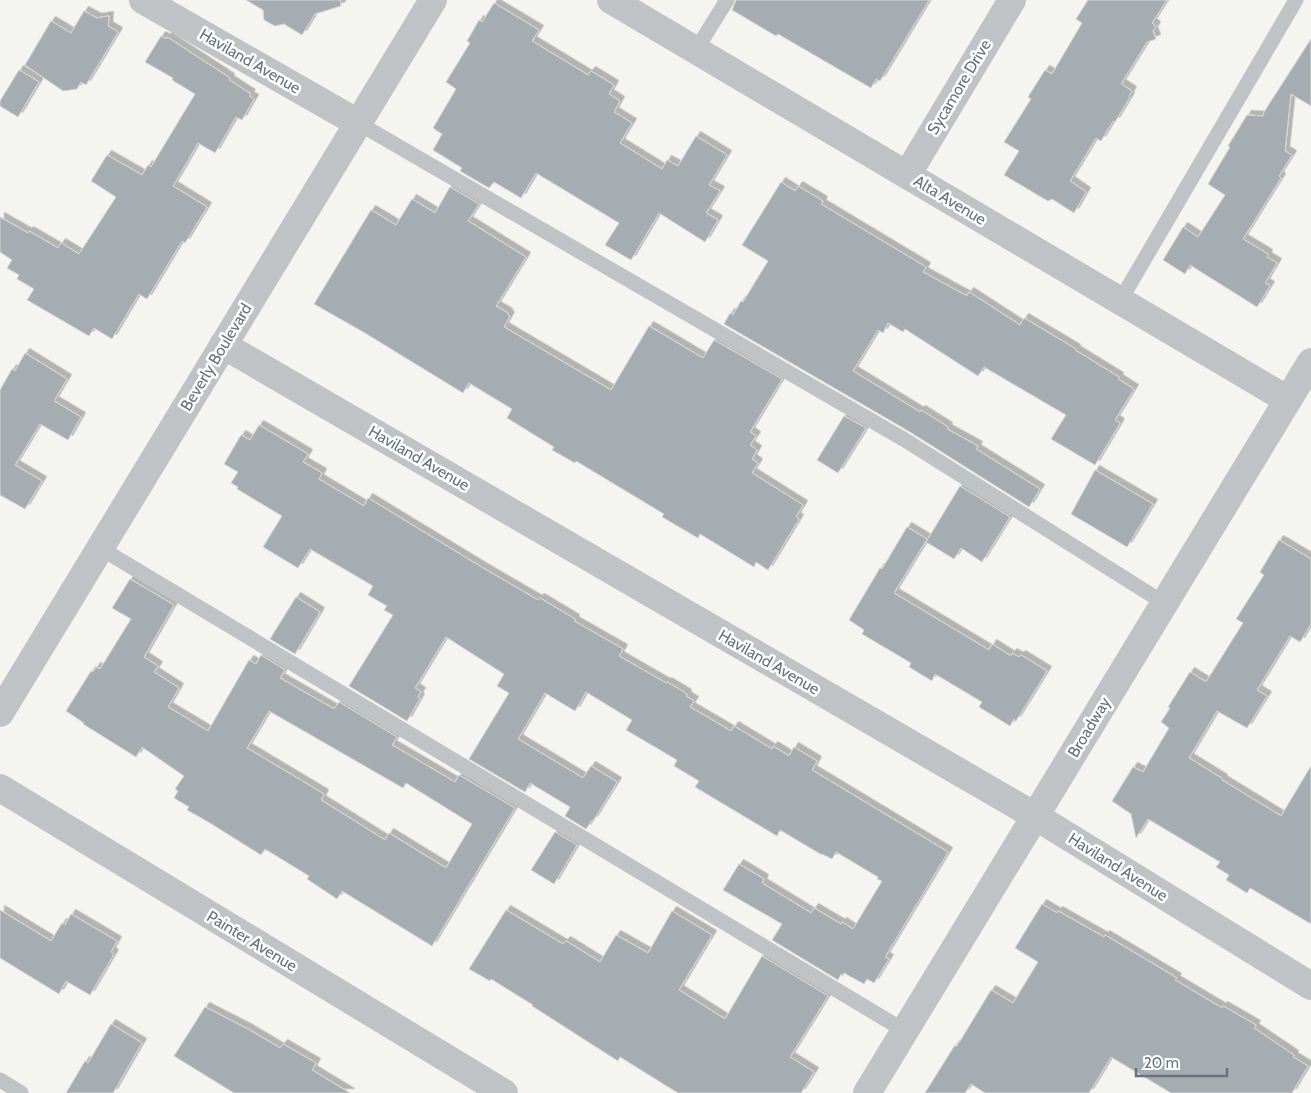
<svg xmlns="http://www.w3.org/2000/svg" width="1311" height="1093" font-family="Cabin,sans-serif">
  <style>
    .building { fill: #a6adb2; stroke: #d5d5d3; fill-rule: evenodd; filter: url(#shadow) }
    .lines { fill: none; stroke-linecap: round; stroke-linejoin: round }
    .service { stroke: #bfc3c6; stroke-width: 15 }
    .minor { stroke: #bfc3c6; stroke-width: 28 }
    .tertiary { stroke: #bfc3c6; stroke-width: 28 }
    .labels { text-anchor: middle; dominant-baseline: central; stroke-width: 5; stroke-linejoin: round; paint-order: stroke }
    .street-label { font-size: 16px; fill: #64737f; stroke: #fff }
  </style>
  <defs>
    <filter id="shadow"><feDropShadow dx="4.5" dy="-4.5" stdDeviation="0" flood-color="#0004"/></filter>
  </defs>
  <rect width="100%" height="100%" fill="#f4f4f0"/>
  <g class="building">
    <polygon points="246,0 340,0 341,6 315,14 302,35 284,24 275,26 264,20 263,10"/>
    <polygon points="736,0 929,0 880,81 876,79 871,88 778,34 776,36 732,10"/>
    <polygon points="1088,0 1167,0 1152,23 1156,26 1153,31 1156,39 1147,42 1121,84 1132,91 1129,96 1130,97 1115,122 1113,121 1101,141 1096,138 1070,181 1086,192 1074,213 1052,199 1048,201 1041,197 1004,175 1019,151 1004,142 1031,99 1028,97 1045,70 1052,74 1082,23 1076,19"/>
    <polygon points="494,3 539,30 532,41 588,75 591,71 614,85 609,94 620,101 614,112 632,123 620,143 662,169 667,160 678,166 696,136 727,155 709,185 720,191 706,213 718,220 705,242 659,213 631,260 605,245 619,223 536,173 521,198 494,182 489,188 460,171 462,168 433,150 442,134 433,128 456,89 446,82 470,43 467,41 479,20 482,22"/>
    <polygon points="84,11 97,18 109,16 108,26 118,32 86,85 81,82 77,89 63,91 25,65 51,21 71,33"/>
    <polygon points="161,36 166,39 167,37 230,78 229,80 251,94 249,96 254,99 242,120 236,117 215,153 198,143 173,186 207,207 185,243 182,241 147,299 139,294 112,339 94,328 89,336 27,300 34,289 17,279 19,275 7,268 12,260 0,252 0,217 28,233 29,231 58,248 61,243 79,254 116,197 91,181 107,155 142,175 148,165 151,167 195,94 172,80 173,78 145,62"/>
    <polygon points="1311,39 1311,106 1291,94 1285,151 1292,155 1279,176 1281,178 1243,239 1268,254 1267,257 1277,263 1265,283 1270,286 1257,307 1190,265 1185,274 1163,260 1183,227 1198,237 1225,195 1208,184 1230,147 1228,146 1247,115 1263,116 1264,112"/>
    <polygon points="19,70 39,82 18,117 0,106 0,101"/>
    <polygon points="781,182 795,191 798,186 823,201 821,204 926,267 923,272 967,296 969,292 1020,325 1024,318 1076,349 1075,350 1119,377 1118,379 1134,389 1115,420 1120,423 1095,465 1051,439 1066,415 984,367 978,376 905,329 903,332 888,323 883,333 878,330 853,371 920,412 921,410 948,427 947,429 978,446 976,449 1040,489 1029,507 910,432 724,324 730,313 733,315 741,301 743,302 768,261 742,245"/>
    <polygon points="450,187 479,204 468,221 526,257 496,306 508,313 508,315 510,316 504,327 611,390 649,326 703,358 714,340 782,379 750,432 756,436 750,445 757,450 752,459 758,463 752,473 803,505 796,517 799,519 768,570 756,562 754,567 700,534 698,538 662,517 664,514 576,461 575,463 552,450 554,447 507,418 512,409 469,383 463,393 365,333 314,304 371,210 396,225 412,199 435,213"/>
    <polygon points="25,353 67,379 54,401 81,417 68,440 40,424 15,465 42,481 25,509 0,495 0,390 12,369 15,371"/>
    <polygon points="844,416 866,428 838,473 817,460"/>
    <polygon points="259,425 308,454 303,462 322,473 319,479 364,506 368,498 483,568 538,600 540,598 575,619 574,621 623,649 619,656 666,683 667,682 687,694 686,696 694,701 690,707 731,731 734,726 772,749 773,746 789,756 794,747 817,761 812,770 948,852 885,957 889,959 874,983 867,979 864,984 844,973 843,975 841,974 838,980 772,940 782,924 723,890 739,864 764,879 762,883 811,913 814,908 841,924 842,922 853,929 882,881 877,879 878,877 836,852 832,859 822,854 822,855 780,830 777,836 695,787 699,781 674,766 677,760 626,730 632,720 586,692 575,711 545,693 518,739 583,778 591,766 617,782 593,821 592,820 586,829 565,816 570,807 530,783 525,792 469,759 509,693 497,686 504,674 446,637 415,688 421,692 418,697 420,698 407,721 349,686 393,615 384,610 387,606 368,595 373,586 310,549 298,568 263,547 282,516 237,489 238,487 231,483 238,472 224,464 241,435 250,440"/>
    <polygon points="1095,470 1153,504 1127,547 1071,514"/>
    <polygon points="960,486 1010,517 982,562 961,548 954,559 926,542"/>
    <polygon points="907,527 927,539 894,593 989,650 992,644 1011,656 1012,653 1019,657 1021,655 1047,671 1016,721 1014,719 1010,726 979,707 982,702 935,674 932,681 909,667 911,663 862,634 864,630 849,620 880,568 882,569"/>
    <polygon points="1279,540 1311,559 1311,624 1300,642 1290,636 1257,690 1267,696 1247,728 1217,711 1189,758 1223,779 1222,780 1281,816 1311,766 1311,924 1250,888 1247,893 1226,880 1229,875 1216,867 1220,862 1148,819 1136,838 1131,814 1112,801 1133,767 1143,772 1169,728 1161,722 1170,708 1168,707 1190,672 1206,682 1243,623 1236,619 1264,575 1260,572"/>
    <path d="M130,579l44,26 -30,52 14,9 -4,6 25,16 -11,19 40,24 41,-71 7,4 5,-9 24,15 -5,8 54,31 5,-7 58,35 -5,8 63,37 4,-7 56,33 -83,138 -90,-55 -5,8 -30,-20 2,-3 -44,-27 -4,6 -51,-32 -23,-13 2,-3 -15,-9 4,-7 -3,-2 9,-13 -42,-29 -6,10 -53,-33 1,-1 -18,-12 25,-40 2,1 3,-5 4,2 31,-50 -19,-11zM269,711l134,77 3,-5 66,41 -26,44 -57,-35 -4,7 -64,-40 3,-6 -77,-46z"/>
    <polygon points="296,597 320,612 295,654 270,639"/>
    <polygon points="555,832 577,845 554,884 531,870"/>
    <polygon points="1042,904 1057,913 1058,911 1104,937 1105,935 1177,978 1175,980 1222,1008 1223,1006 1256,1025 1254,1028 1294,1055 1293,1057 1308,1066 1292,1093 1171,1093 1111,1057 1089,1093 985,1093 971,1084 965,1093 925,1093 955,1045 956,1047 962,1038 991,990 1013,1003 1038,962 1015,948"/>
    <polygon points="0,910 51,941 62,923 65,925 71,914 117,941 111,952 114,954 90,995 66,981 59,994 0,958"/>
    <polygon points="506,910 563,944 566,941 600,962 616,935 648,953 672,911 712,935 679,990 725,1019 762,956 828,996 790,1057 814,1072 801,1093 678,1093 620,1057 618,1061 532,1006 533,1005 491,979 490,981 469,969"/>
    <polygon points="205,1007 248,1029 280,1048 283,1044 316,1063 312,1070 350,1093 234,1093 174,1056"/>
    <polygon points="111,1024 142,1043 113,1093 66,1093 85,1061 88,1063"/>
  </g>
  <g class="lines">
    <g class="service">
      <polyline points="696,50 727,0"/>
      <polyline points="358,123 905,440 1164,603"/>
      <polyline points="1120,301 1296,0"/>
      <polyline points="100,548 905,1031"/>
      <polyline points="0,1080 21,1093"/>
    </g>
    <g class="minor">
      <polyline points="143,0 358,123"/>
      <polyline points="611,0 1288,400"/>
      <polyline points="907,175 1012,0"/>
      <polyline points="223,345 1035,816 1311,986"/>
      <polyline points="867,1093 1311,362"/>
    </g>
    <g class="tertiary">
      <polyline points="0,713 433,0"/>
      <polyline points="0,788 504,1093"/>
    </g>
  </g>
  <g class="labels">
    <g class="street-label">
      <text transform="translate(250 61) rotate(30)">Haviland Avenue</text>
      <text transform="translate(959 87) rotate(-59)">Sycamore Drive</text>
      <text transform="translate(950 200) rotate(31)">Alta Avenue</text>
      <text transform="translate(216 357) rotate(-59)">Beverly Boulevard</text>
      <text transform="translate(419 458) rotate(30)">Haviland Avenue</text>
      <text transform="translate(769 662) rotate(30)">Haviland Avenue</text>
      <text transform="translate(1089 727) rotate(-59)">Broadway</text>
      <text transform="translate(1118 867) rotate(32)">Haviland Avenue</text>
      <text transform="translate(252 941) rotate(31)">Painter Avenue</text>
    </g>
  </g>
  <path d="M1136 1068v8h91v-8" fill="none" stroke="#64737f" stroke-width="2.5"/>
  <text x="1144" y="1068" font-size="15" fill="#64737f" stroke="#ffffff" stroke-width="4" paint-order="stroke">20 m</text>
</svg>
